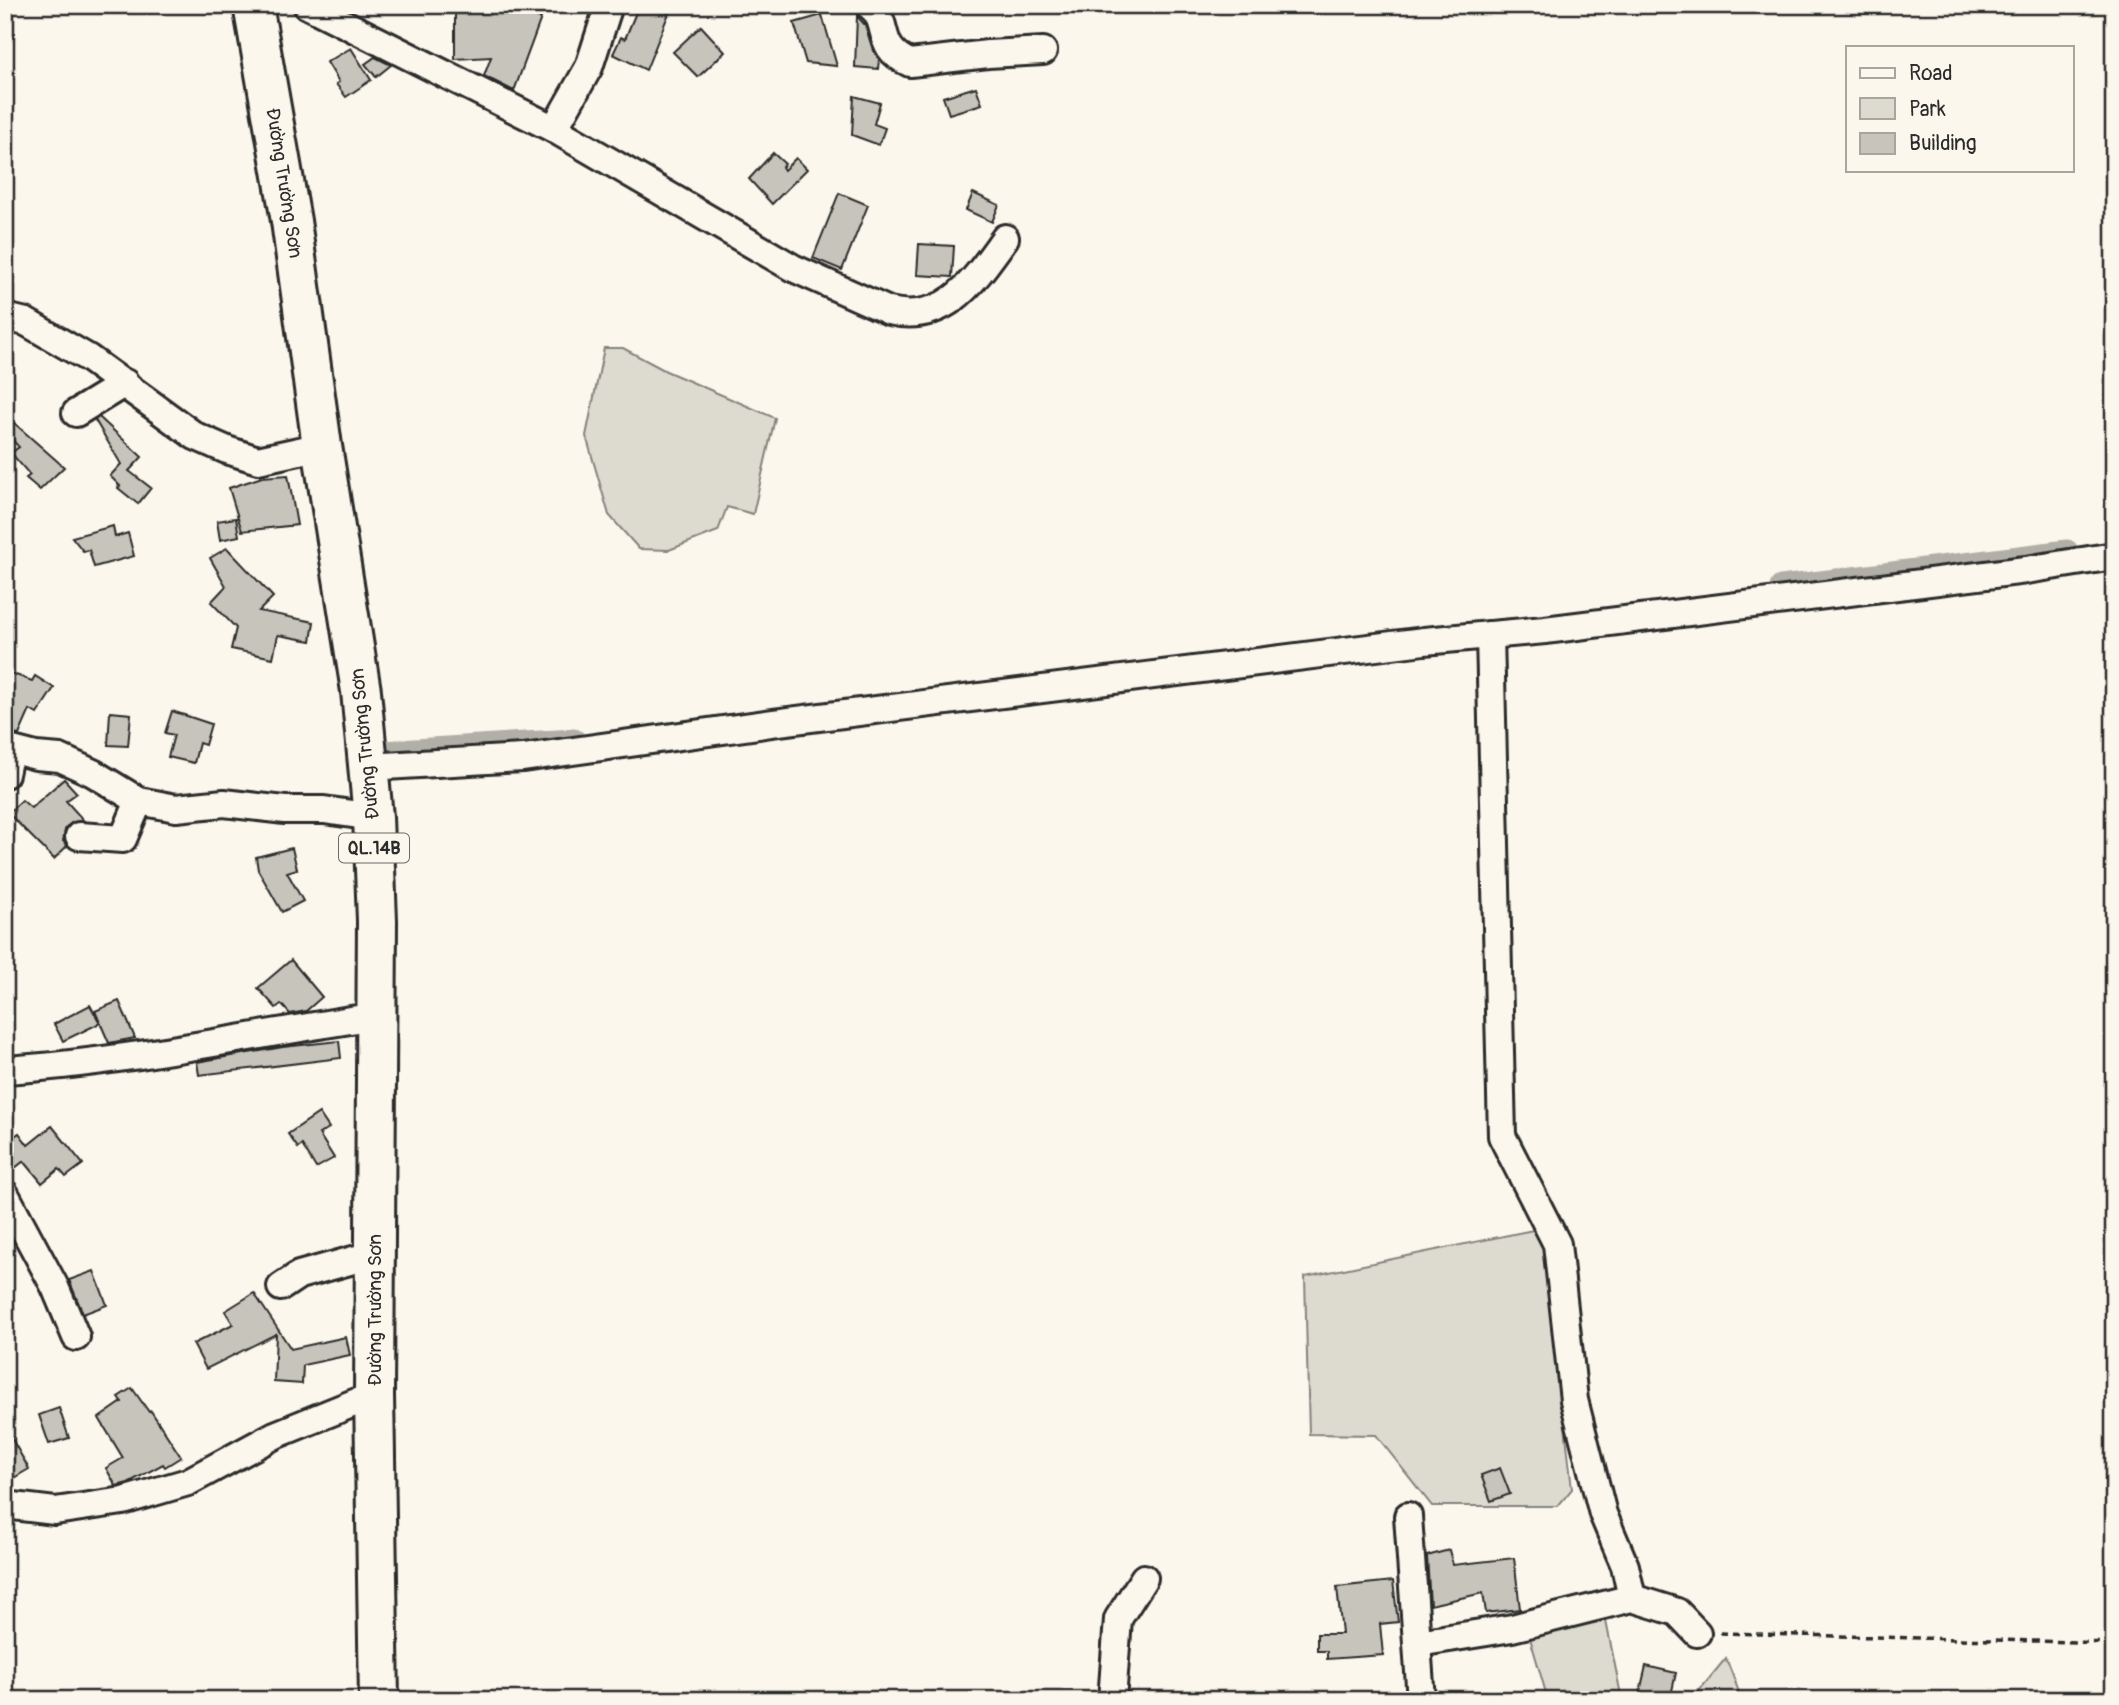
<svg xmlns="http://www.w3.org/2000/svg" width="2119" height="1705" font-family="Pangolin,sans-serif">
  <style>
    .green { fill: #dddad0; stroke: #84827e; stroke-width: 2 }
    .lines { fill: none; stroke-linecap: round; stroke-linejoin: round }
    .canal { stroke: #b1afa7; stroke-width: 23 }
    .building { fill: #c7c4bc; stroke: #2b2b2b; stroke-width: 2 }
    .minor-casing { stroke: #2b2b2b; stroke-width: 32 }
    .trunk-casing { stroke: #2b2b2b; stroke-width: 44 }
    .path { stroke: #2b2b2b; stroke-width: 3.5; stroke-dasharray: 7 5; stroke-linecap: butt }
    .minor { stroke: #fbf7ec; stroke-width: 26 }
    .trunk { stroke: #fbf7ec; stroke-width: 38 }
    .labels { text-anchor: middle; dominant-baseline: central; stroke-width: 5; stroke-linejoin: round; paint-order: stroke }
    .shield { fill: #fbf7ec; stroke: #696865; stroke-width: 2 }
    .shield-label { font-size: 18px; font-weight: bold; fill: #2b2b2b }
    .street-label { font-size: 19px; fill: #2b2b2b; stroke: #fbf7ec }
  </style>
  <rect width="100%" height="100%" fill="#fbf7ec"/>
  <filter id="ink" filterUnits="userSpaceOnUse"><feTurbulence type="fractalNoise" baseFrequency=".0143" numOctaves="2"/><feDisplacementMap in="SourceGraphic" scale="14" xChannelSelector="R" yChannelSelector="G"/><feConvolveMatrix kernelMatrix="1 2 1 2 8 2 1 2 1" color-interpolation-filters="sRGB"/></filter>
  <g filter="url(#ink)">
    <g class="green">
      <polygon points="604,348 623,348 666,371 775,418 753,514 727,507 718,531 669,550 639,549 609,515 586,436"/>
      <polygon points="1543,1228 1572,1489 1558,1506 1432,1506 1376,1435 1309,1434 1305,1277"/>
      <polygon points="1605,1616 1622,1700 1548,1700 1530,1638"/>
      <polygon points="1726,1658 1742,1700 1695,1700 1698,1692"/>
    </g>
    <g class="lines">
      <g class="canal">
        <polyline points="1781,587 2067,551"/>
        <polyline points="367,753 574,740"/>
      </g>
    </g>
    <g class="building">
      <polygon points="639,5 649,5 669,13 646,70 613,54 621,37 625,39"/>
      <polygon points="507,6 541,18 514,91 484,76 491,57 455,59 455,7"/>
      <polygon points="822,15 837,66 806,63 794,23"/>
      <polygon points="857,16 865,25 872,47 879,59 878,69 855,67"/>
      <polygon points="701,26 725,52 698,77 673,52"/>
      <polygon points="351,48 371,80 346,97 336,84 339,82 327,62"/>
      <polygon points="375,57 391,65 376,77 365,64"/>
      <polygon points="976,87 982,104 949,114 943,97"/>
      <polygon points="854,96 880,103 874,124 885,128 879,145 852,135"/>
      <polygon points="773,153 785,164 782,167 784,170 796,158 807,169 772,204 749,179"/>
      <polygon points="839,193 868,205 842,270 813,258"/>
      <polygon points="973,193 999,205 992,222 966,210"/>
      <polygon points="919,244 954,246 952,277 917,275"/>
      <polygon points="5,415 64,467 40,490 26,478 30,475 11,453 19,447 5,432"/>
      <polygon points="99,417 142,457 129,471 151,488 138,504 118,488 120,486 110,476 121,464 95,420"/>
      <polygon points="288,475 297,525 242,531 229,488 262,477"/>
      <polygon points="236,518 239,536 220,540 217,521"/>
      <polygon points="113,526 115,537 128,533 134,556 94,567 89,550 83,551 72,537"/>
      <polygon points="227,548 273,597 259,611 314,622 311,641 278,635 273,658 231,649 236,628 211,602 226,586 210,558"/>
      <polygon points="5,671 32,681 35,676 54,688 37,714 30,710 19,735 5,733"/>
      <polygon points="172,711 211,724 205,745 199,743 194,763 168,757 174,735 165,733"/>
      <polygon points="110,712 131,714 128,746 108,745"/>
      <polygon points="64,779 77,793 66,801 84,821 73,822 66,827 63,841 67,846 54,859 8,813 22,800 31,808"/>
      <polygon points="292,848 297,869 287,872 303,901 282,912 258,870 256,857"/>
      <polygon points="291,960 322,997 306,1011 290,1014 281,1004 276,1008 258,988"/>
      <polygon points="119,1001 135,1038 109,1043 95,1011"/>
      <polygon points="90,1005 100,1023 63,1041 54,1024"/>
      <polygon points="339,1041 341,1058 199,1075 197,1062 283,1047"/>
      <polygon points="319,1113 329,1128 319,1134 334,1158 316,1168 302,1145 298,1148 288,1134"/>
      <polygon points="52,1126 83,1164 66,1177 59,1169 42,1183 24,1161 5,1176 5,1143 19,1133 28,1145"/>
      <polygon points="94,1271 107,1305 83,1314 69,1280"/>
      <polygon points="254,1293 291,1349 346,1337 350,1355 303,1365 302,1384 274,1382 276,1334 206,1369 193,1344 233,1324 225,1311"/>
      <polygon points="132,1388 149,1412 151,1411 181,1457 165,1467 163,1464 128,1483 116,1486 106,1468 123,1458 99,1418 122,1402 118,1397"/>
      <polygon points="59,1408 69,1438 49,1444 39,1415"/>
      <polygon points="5,1427 29,1469 12,1479 5,1467"/>
      <polygon points="1500,1468 1510,1494 1491,1501 1481,1475"/>
      <polygon points="1449,1550 1453,1565 1514,1558 1520,1609 1486,1613 1483,1593 1430,1605 1427,1556"/>
      <polygon points="1393,1581 1398,1622 1380,1624 1383,1655 1327,1659 1327,1651 1317,1651 1317,1634 1342,1634 1337,1587"/>
      <polygon points="1646,1666 1676,1673 1670,1700 1638,1700"/>
    </g>
    <g class="lines">
      <g class="minor-casing">
        <g id="minor">
          <polyline points="307,5 554,129 589,67 609,5"/>
          <path d="M869,5c23,17 4,42 41,58l78,-9 55,-3"/>
          <path d="M554,129l239,139 96,43c58,14 86,-32 116,-73"/>
          <polyline points="5,317 26,322 88,358 195,436 227,450 258,460 322,446"/>
          <polyline points="76,413 125,383"/>
          <polyline points="1490,635 1502,1136 1557,1244 1574,1400 1603,1514 1625,1566 1632,1598"/>
          <polyline points="5,748 36,756 60,758 93,773 139,801 176,808 224,803 285,810 324,810 373,817"/>
          <polyline points="368,767 523,758 772,723 1424,641 1545,630 2026,570 2114,556"/>
          <polyline points="5,774 10,750"/>
          <polyline points="79,836 123,839 139,801"/>
          <path d="M5,1070c125,-8 248,-36 372,-54"/>
          <polyline points="5,1194 55,1287 76,1337"/>
          <polyline points="281,1287 299,1275 375,1254"/>
          <polyline points="5,1505 55,1511 123,1501 188,1482 275,1435 374,1395"/>
          <polyline points="1408,1516 1421,1700"/>
          <polyline points="1418,1643 1512,1628 1632,1598 1677,1612 1697,1633"/>
          <polyline points="1112,1700 1118,1619 1144,1578"/>
        </g>
      </g>
      <g class="trunk-casing">
        <polyline id="trunk" points="253,5 291,221 322,446 361,691 373,817 377,921 374,1395 379,1700"/>
      </g>
      <polyline class="path" points="1720,1633 2114,1643"/>
      <use href="#minor" class="minor"/>
      <use href="#trunk" class="trunk"/>
    </g>
  </g>
  <g class="labels">
    <rect class="shield" x="339" y="833.5" width="70" height="29" rx="5"/>
    <g class="shield-label">
      <text x="374" y="848">QL.14B</text>
    </g>
    <g class="street-label">
      <text transform="translate(284 183) rotate(81)">Đường Trường Sơn</text>
      <text transform="translate(365 744) rotate(-96)">Đường Trường Sơn</text>
      <text transform="translate(375 1310) rotate(-90)">Đường Trường Sơn</text>
    </g>
  </g>
  <rect width="2119" height="1705" fill="none" stroke="#fbf7ec" stroke-width="28"/>
  <rect x="14" y="14" width="2091" height="1677" fill="none" stroke="#2b2b2b" stroke-width="2.5" filter="url(#ink)"/>
  <rect x="1846" y="46" width="228" height="126" fill="#fbf7ec" stroke="#a8a59f" stroke-width="2"/>
  <rect x="1860" y="68" width="35" height="10" fill="#fbf7ec" stroke="#a8a59f" stroke-width="2"/>
  <text x="1909" y="80" font-size="21" fill="#2b2b2b">Road</text>
  <rect x="1860" y="98" width="35" height="21" fill="#dddad0" stroke="#a8a59f" stroke-width="2"/>
  <text x="1909" y="116" font-size="21" fill="#2b2b2b">Park</text>
  <rect x="1860" y="133" width="35" height="21" fill="#c7c4bc" stroke="#a8a59f" stroke-width="2"/>
  <text x="1909" y="150" font-size="21" fill="#2b2b2b">Building</text>
</svg>
